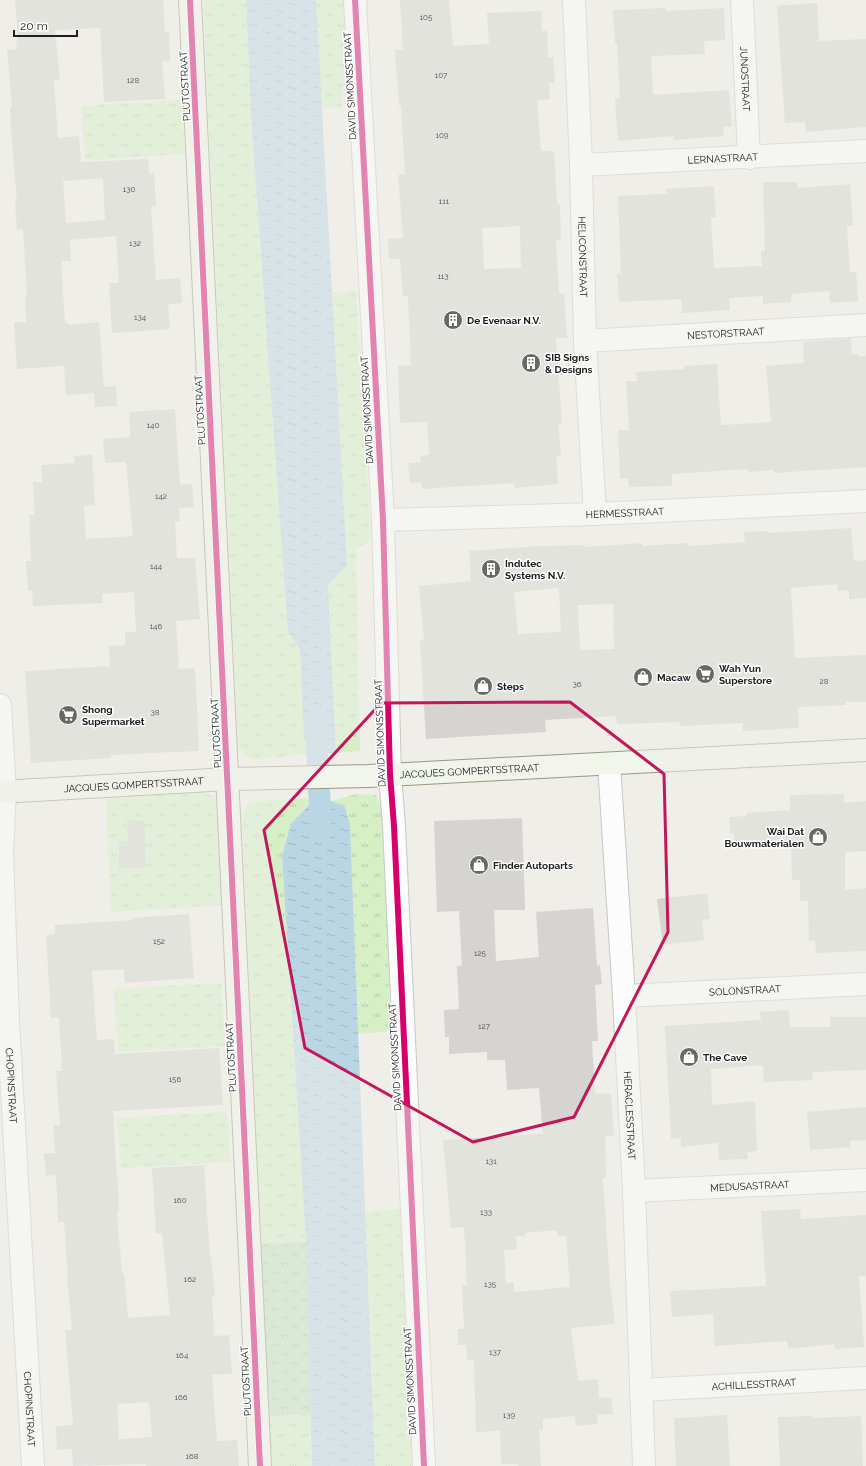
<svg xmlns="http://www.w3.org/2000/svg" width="866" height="1466" font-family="Raleway,sans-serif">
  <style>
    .grass { fill: url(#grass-tufts) }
    .forest { fill: url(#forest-crowns) }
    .water { fill: url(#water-ripples) }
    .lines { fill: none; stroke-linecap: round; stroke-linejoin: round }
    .canal { stroke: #bad6e5; stroke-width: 22 }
    .building { fill: #d5d4d0; fill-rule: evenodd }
    .street-casing { stroke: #c7c7c5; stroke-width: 24 }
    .secondary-casing { stroke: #959a7f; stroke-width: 24 }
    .street { stroke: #fdfcfc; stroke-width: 22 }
    .secondary { stroke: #f2f5eb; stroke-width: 22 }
    .cycleway-casing { stroke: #fff; stroke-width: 8 }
    .cycleway { stroke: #d6006c; stroke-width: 6 }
    .marked { fill: none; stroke: #c2185b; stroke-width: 3; stroke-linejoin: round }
    .labels { text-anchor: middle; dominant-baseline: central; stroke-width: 3; stroke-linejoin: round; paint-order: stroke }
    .number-label { font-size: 8px; fill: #4d4d4c }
    .street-label { font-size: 10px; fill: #202020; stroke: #fff }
    .poi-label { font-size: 10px; font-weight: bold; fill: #202020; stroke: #fff; text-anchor: start }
  </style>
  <defs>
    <pattern id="grass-tufts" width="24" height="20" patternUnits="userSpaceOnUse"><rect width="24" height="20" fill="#d6efc5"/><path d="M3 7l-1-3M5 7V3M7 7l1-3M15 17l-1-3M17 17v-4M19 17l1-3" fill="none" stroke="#b7cda9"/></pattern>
    <pattern id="forest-crowns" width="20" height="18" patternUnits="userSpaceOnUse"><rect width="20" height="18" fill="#c4e0bc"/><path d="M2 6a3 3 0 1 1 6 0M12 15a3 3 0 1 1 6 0" fill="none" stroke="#a8c0a1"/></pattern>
    <pattern id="water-ripples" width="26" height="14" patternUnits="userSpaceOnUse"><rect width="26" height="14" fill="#bad6e5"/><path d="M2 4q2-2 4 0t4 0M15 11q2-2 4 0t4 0" fill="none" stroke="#a0b7c4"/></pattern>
  </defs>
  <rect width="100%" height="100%" fill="#efeee9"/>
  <g class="grass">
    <polygon points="203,0 246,0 251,116 288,632 300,649 304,738 314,753 252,760 238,749"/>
    <polygon points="316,0 346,0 348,37 341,107 321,109"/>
    <polygon points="181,100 185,154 85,160 81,106"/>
    <polygon points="356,290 371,539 356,550 360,751 336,753 328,585 347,564 332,293"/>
    <polygon points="203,791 214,797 219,807 223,905 111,912 106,799"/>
    <polygon points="356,794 376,795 383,812 386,838 390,1031 358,1034 350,825 332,801"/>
    <polygon points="305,798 311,803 291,824 282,856 306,1242 261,1243 242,818 248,805 261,801"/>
    <polygon points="221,983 225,1046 118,1052 114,989"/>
    <polygon points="227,1112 230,1162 121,1168 117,1118"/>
    <polygon points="402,1209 414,1466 375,1466 365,1211"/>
    <polygon points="311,1414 312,1466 268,1466 266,1416"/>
  </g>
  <polygon class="forest" points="306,1242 311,1414 266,1416 261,1243"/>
  <g class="water">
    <polygon points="246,0 316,0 347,565 328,585 336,753 314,753 304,738 300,649 288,632 251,116"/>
    <polygon points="332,801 345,807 350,825 375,1466 312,1466 306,1242 282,856 291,824 311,803"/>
  </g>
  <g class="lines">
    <polyline class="canal" points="316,724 321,831"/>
  </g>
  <g class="building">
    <path d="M15,0h148l2,33 4,-1 1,29 -8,1 3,37 -61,3 -4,-74 -45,2 5,50h-6l4,58 21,-2 2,26 67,-3 1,14h5l2,33h-5l5,74 24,-2 2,25 -14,1 2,25 -58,4 -3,-50h10l-3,-47 -46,4 1,21h-10l4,62h3l1,2 30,-3 5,65 12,-1 1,20 -22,1 -1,-14 -28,2 -2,-29 -47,3 -3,-47h12l-1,-26h2l-4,-67 -6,1 -2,-28h2l-6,-72 -1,-23h2l-5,-57 10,-1 -1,-8h2zM103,178l2,42 -39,3 -3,-42z"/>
    <path d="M400,0h49l4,46 36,-2 -2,-31 54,-2 1,20h5l1,26h5l2,26h-6l1,16 -13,1 4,51h13l3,53h3l1,35 -5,1 3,54 5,-1 3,45h-11l6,85h-4l3,33h-5l2,28 -43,4 -1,-5 -92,6 -1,-7 -11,1 -2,-20 13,-1 -1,-6 9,-1 -2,-33 -27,1 -2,-57 13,-1 -3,-69 -5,1 -3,-38h-11l-1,-20 15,-1 -5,-63 7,-1 -4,-68h-2l-4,-56 8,-1zM520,226l1,42 -37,1 -2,-41z"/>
    <polygon points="817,3 819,41 866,39 866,127 806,132 805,122 785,123 777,6"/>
    <polygon points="666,8 666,11 724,8 725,40 704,41 705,54 651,56 653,95 729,90 732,127 723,127 724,136 674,140 673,136 618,141 615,99 620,98 617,43 615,43 613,10"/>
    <polygon points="763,182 797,182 797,188 850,184 853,226 847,226 850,272 856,272 858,301 830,303 829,291 791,294 791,302 763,304 763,296 729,298 730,310 682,313 681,299 619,302 617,274 621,274 618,196 667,194 666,189 714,186 716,217 711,217 714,268 762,266 761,251 765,251"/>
    <polygon points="851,338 852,355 858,354 858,356 866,356 866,467 774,473 774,470 748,472 748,469 672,474 672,486 629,487 628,479 620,479 618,430 629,430 626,381 637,381 636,372 685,369 684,366 717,364 721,425 771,422 766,366 804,363 803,342"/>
    <polygon points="175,409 180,485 192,484 194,507 179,508 180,521 175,521 177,558 195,558 200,619 176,621 179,669 195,668 199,751 111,755 111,758 31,763 25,671 110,666 109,646 125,645 125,632 136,632 134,592 102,594 103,603 33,606 32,591 28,591 26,561 31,561 29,515 35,515 33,482 42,482 41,465 75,463 74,456 92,455 95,505 84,506 86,539 133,536 126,462 105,463 103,439 130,437 129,412"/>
    <path d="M851,528l3,33 12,-1v38l-17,1v-9l-11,1 -1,-7 -46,4 4,70 71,-3v47h-20v3l-48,2 1,21 -56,3v-8l-63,3v-4l-63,2 -1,-8 -71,4 1,12 -120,7 -6,-99h4l-5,-54 52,-5 -2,-30 72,-5 43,-1v2l58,-4v3l46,-3 1,3 56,-4 -1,-10 24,-1v2zM559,588l2,44 -43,2 -4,-42zM613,604l1,45 -34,1 -2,-45z"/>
    <polygon points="844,794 844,803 866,801 866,851 845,852 845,890 866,888 866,951 816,953 815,940 809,941 808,901 800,901 800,880 792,880 791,845 735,849 734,833 730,833 729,817 747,816 747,813 790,810 790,795"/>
    <path d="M522,818l3,92h-31l2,51 43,-4 -3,-45 57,-4 4,58 3,-1 2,19 -7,1 3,56h-6l3,53 16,-1 3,43 -9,1 1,40 -3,1 7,105 5,41 -44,4 7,53 20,-2 1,19 12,-1 2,17 -16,1 1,9 -22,2 -1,-10 -32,3v11h-4l2,36h-23v-2h-17l-1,-33 -24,1 -2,-73 -7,1 -1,-15h-8v-16h6l-2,-44h5l-3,-58 -13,1 -8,-88 100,-6 -4,-46 -32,2 -2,-30h-18v-8l-38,2v-17h-4l-1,-27 15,-1 -2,-43h5l-3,-55 -22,1 -3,-91zM557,1230v6h9l4,51 -56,5v-10l-8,1 -2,-33 13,-1 -1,-13h9v-3z"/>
    <polygon points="127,820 145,821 145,868 119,868 119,841 128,841"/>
    <polygon points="707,893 710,919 702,920 704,940 663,945 657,899"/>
    <path d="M189,914l5,64 -69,5 -1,-14 -32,2 5,69 17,-1 1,15 104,-6 4,57 -110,6 4,67h1l1,34h-2l5,61h2l4,45 42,-3 -8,-82h-6l-4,-65 52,-3 6,92h1l4,39h-3l2,40 15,-1 3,39 -20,1 5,66 20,-1 2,26h-93v-2l-73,2 -1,-17 -15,1 -1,-24 17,-1 -8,-95h7l-5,-52h1l-4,-56h-6l-2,-47 -10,1 -2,-23h11l-2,-28h7l-4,-54h6l-3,-54 -8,1 -5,-83 9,-1v-9l78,-5v-2zM149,1402l3,35 -33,2 -2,-35z"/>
    <polygon points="789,1010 790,1027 830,1027 830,1017 866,1017 866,1070 812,1072 813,1080 764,1082 763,1065 711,1069 712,1105 755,1101 757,1151 747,1152 748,1159 719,1160 718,1143 681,1147 681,1138 671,1139 665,1026 761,1020 760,1012"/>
    <polygon points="866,1107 866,1140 850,1141 851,1147 810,1150 807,1112"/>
    <polygon points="800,1209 801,1219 866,1215 866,1276 859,1276 864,1347 835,1349 834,1344 788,1349 787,1341 715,1346 713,1314 672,1317 670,1291 766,1286 761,1211"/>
    <polygon points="727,1415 730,1466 676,1466 674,1418"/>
    <polygon points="813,1416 813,1418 861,1416 863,1466 780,1466 778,1417"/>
  </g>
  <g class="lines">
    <g class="street-casing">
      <g id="street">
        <polyline points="355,0 383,520 390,774 394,826 424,1466"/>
        <path id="s1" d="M574,0l7,165 4,176 10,173"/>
        <path id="s2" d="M742,0l7,158"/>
        <path id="s3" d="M581,165l285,-14"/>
        <path id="s4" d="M585,341l281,-16"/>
        <path id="s5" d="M383,520l212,-6 271,-13"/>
        <path id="s6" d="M0,705l5,87 -3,61 6,167 25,446"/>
        <path id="s7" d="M609,764l15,232 10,195 10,275"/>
        <path id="s8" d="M624,996l242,-12"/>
        <path id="s9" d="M634,1191l232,-11"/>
        <path id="s10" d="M641,1390l225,-12"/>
      </g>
    </g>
    <g class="secondary-casing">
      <g id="secondary">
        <polyline points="190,0 260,1466"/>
        <path id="s11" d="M0,792l228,-13 140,-3 498,-26"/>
      </g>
    </g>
    <use href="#street" class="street"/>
    <use href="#secondary" class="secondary"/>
    <g class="cycleway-casing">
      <g id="cycleway">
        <polyline points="190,0 260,1466"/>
        <polyline points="355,0 383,520 390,774 394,826 424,1466"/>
      </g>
    </g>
    <use href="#cycleway" class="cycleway"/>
  </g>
  <path d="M0 0H866V1466H0ZM570,702l94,72 4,158 -94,185 -101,25 -168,-94 -41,-218 117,-127z" fill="#efeee9" fill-opacity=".55" fill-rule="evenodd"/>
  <path class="marked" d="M570,702l94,72 4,158 -94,185 -101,25 -168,-94 -41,-218 117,-127z"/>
  <defs>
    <g id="building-disc" transform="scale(1)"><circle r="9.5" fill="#686866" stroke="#fff"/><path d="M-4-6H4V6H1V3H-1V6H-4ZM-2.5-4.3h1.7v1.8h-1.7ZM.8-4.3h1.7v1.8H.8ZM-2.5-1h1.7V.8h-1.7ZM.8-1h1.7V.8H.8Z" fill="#fff"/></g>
    <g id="supermarket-disc" transform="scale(1)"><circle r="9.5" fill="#686866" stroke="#fff"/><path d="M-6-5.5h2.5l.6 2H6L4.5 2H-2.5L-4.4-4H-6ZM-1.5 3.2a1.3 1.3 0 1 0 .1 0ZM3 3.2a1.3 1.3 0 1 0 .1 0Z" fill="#fff"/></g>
    <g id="shop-disc" transform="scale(1)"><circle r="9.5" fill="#686866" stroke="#fff"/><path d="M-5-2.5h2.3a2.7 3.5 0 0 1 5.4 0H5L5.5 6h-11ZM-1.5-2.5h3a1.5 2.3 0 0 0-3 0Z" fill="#fff"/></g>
  </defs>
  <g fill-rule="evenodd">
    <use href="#building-disc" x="453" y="320"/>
    <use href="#building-disc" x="531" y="363"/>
    <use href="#building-disc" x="491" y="569"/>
    <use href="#supermarket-disc" x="705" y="674"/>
    <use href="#shop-disc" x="643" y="677"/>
    <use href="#shop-disc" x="483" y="686"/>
    <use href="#supermarket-disc" x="68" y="715"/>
    <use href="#shop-disc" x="818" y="837"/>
    <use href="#shop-disc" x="479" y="865"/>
    <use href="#shop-disc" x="689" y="1057"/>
  </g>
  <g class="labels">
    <g class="number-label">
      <text x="426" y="17">105</text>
      <text x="441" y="75">107</text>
      <text x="133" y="80">128</text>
      <text x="442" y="135">109</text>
      <text x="129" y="189">130</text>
      <text x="444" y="201">111</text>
      <text x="135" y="243">132</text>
      <text x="443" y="276">113</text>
      <text x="140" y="317">134</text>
      <text x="153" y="425">140</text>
      <text x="161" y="496">142</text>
      <text x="156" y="566">144</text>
      <text x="156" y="626">146</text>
      <text x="824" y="681">28</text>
      <text x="577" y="684">36</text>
      <text x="155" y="712">38</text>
      <text x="159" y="941">152</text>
      <text x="480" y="953">125</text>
      <text x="484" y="1026">127</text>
      <text x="175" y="1079">156</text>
      <text x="491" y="1161">131</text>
      <text x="180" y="1200">160</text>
      <text x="486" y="1212">133</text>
      <text x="190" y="1279">162</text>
      <text x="490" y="1284">135</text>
      <text x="495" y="1352">137</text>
      <text x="182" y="1355">164</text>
      <text x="181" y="1397">166</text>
      <text x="509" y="1415">139</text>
      <text x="192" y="1456">168</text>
    </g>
    <g class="street-label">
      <text stroke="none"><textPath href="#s2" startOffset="79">JUNOSTRAAT</textPath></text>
      <text transform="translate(185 86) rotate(-93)">PLUTOSTRAAT</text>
      <text transform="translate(350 86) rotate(-93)">DAVID SIMONSSTRAAT</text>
      <text stroke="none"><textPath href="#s3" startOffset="142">LERNASTRAAT</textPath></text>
      <text stroke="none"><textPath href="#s1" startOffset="257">HELICONSTRAAT</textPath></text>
      <text stroke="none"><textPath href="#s4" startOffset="141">NESTORSTRAAT</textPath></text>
      <text transform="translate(200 410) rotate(-93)">PLUTOSTRAAT</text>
      <text transform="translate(367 410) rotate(-93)">DAVID SIMONSSTRAAT</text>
      <text stroke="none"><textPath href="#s5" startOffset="242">HERMESSTRAAT</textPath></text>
      <text transform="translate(216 733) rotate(-93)">PLUTOSTRAAT</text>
      <text transform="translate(380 733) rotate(-92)">DAVID SIMONSSTRAAT</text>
      <text stroke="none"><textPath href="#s11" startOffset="470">JACQUES GOMPERTSSTRAAT</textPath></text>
      <text stroke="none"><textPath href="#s11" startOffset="134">JACQUES GOMPERTSSTRAAT</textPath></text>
      <text stroke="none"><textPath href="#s8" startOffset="121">SOLONSTRAAT</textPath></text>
      <text transform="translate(231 1057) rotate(-93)">PLUTOSTRAAT</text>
      <text transform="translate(395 1057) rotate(-93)">DAVID SIMONSSTRAAT</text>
      <text stroke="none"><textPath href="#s6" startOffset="381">CHOPINSTRAAT</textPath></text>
      <text stroke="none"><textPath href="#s7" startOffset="352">HERACLESSTRAAT</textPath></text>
      <text stroke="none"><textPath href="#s9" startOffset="116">MEDUSASTRAAT</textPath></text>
      <text transform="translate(246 1381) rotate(-93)">PLUTOSTRAAT</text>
      <text transform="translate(410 1381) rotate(-93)">DAVID SIMONSSTRAAT</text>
      <text stroke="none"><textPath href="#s10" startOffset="113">ACHILLESSTRAAT</textPath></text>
      <text stroke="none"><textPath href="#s6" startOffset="705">CHOPINSTRAAT</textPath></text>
    </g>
    <g class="poi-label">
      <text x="467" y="320">De Evenaar N.V.</text>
      <text x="545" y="357">SIB Signs<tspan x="545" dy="12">&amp; Designs</tspan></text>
      <text x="505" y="563">Indutec<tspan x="505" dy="12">Systems N.V.</tspan></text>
      <text x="719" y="668">Wah Yun<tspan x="719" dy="12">Superstore</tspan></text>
      <text x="657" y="677">Macaw</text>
      <text x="497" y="686">Steps</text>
      <text x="82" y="709">Shong<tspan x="82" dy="12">Supermarket</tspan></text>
      <text x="804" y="831" text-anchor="end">Wai Dat<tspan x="804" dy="12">Bouwmaterialen</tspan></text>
      <text x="493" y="865">Finder Autoparts</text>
      <text x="703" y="1057">The Cave</text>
    </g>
  </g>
  <path d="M14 30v6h63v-6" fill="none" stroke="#202020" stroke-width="2"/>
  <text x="20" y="30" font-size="12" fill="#202020" stroke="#ffffff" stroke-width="3" paint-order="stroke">20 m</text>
</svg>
